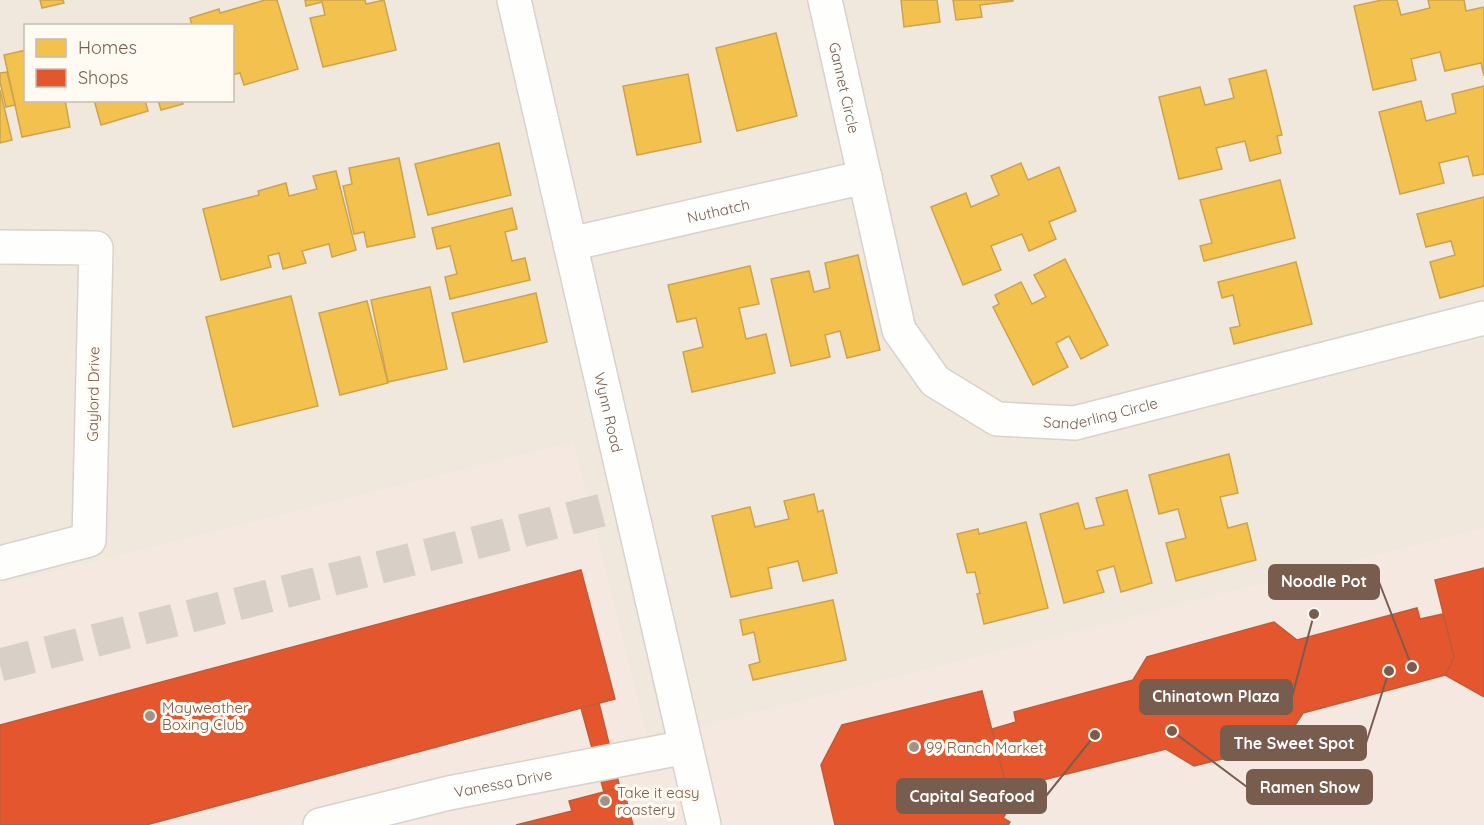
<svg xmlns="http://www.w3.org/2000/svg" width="1484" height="825" font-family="Quicksand,sans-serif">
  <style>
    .residential { fill: #f1e8dd; fill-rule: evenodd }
    .commercial { fill: #f5e8e0 }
    .homes { fill: #f2c14e; stroke: #cda34e; stroke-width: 1.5 }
    .shops { fill: #e4572e; stroke: #c45938; stroke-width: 1.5 }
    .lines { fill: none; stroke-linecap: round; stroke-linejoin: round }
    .minor-tunnel { stroke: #d8cfc7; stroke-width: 33; stroke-dasharray: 33 16; stroke-linecap: butt }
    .minor-casing { stroke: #d8d2cd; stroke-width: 36 }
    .minor { stroke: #fefefd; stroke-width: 33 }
    .poi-dot { fill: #a59286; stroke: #fffaf2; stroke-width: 2 }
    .labels { text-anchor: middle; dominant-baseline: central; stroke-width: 6; stroke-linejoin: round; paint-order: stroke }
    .street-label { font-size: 15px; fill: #785d4e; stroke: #fffaf2 }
    .poi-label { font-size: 15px; fill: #785d4e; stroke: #fffaf2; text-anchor: start }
    .leader { fill: none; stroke: #785d4e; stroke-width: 2 }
    .callout-dot { fill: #785d4e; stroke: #fffaf2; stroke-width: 2 }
    .callout { fill: #785d4e; stroke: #785d4e; stroke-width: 2 }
    .callout-label { font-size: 16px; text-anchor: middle; font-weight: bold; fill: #fff }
  </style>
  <rect width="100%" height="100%" fill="#f8f5ef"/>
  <path class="residential" d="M0,0h1484v528l-836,213 -531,-185 -117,29zM26,26h206v74h-206z"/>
  <polygon class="commercial" points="574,442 648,740 1484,528 1484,825 0,825 0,585"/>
  <g class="homes">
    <polygon points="40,0 63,0 64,3 42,8"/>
    <polygon points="265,0 277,0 298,69 244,85 240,73 232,75 232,26 192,26 190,18 219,9 220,13"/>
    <polygon points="305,0 365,0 366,4 384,0 396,50 323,67 310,18 325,15 322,2 306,6"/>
    <polygon points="901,0 937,0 940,22 904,27"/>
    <polygon points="953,0 1013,0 1013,1 980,5 982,17 956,20"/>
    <polygon points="1382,0 1397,0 1401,15 1430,8 1428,0 1464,0 1466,11 1484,7 1484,76 1481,63 1445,71 1440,52 1411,59 1416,80 1373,90 1354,6"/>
    <polygon points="776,33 797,116 737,131 716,48"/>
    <polygon points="26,50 26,100 65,100 70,127 22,137 4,55"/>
    <polygon points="1266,70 1282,135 1277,136 1281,153 1250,161 1245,141 1216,148 1222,169 1179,179 1159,97 1200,87 1205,105 1234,98 1229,79"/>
    <polygon points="7,72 15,105 6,107 0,82 0,73"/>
    <polygon points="688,74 701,142 637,155 623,86"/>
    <polygon points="1484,86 1484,174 1473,176 1468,156 1439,163 1444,183 1400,194 1379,112 1421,101 1426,121 1456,113 1452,94"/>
    <polygon points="0,90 12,140 0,143"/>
    <polygon points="94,100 145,100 148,111 101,125"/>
    <polygon points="158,100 182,100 183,104 161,110"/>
    <polygon points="499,143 511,195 428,215 415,164"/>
    <polygon points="399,158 415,237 367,247 364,232 354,234 343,186 352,184 349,168"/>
    <polygon points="1021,163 1028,180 1059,167 1076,211 1049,222 1056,239 1029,251 1022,234 991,246 1001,270 963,285 931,207 966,193 971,207 999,195 991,176"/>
    <polygon points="336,171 356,250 332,257 329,244 302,251 306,263 283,269 279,253 268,256 271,267 221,280 203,209 259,195 258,191 286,183 289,196 317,189 313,176"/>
    <polygon points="1280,180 1295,238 1204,261 1200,246 1212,243 1200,200"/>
    <polygon points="1484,197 1484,286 1440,298 1430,262 1455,255 1451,241 1426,247 1417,214"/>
    <polygon points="512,208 517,229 505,232 512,261 525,258 530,280 450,299 445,277 457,274 450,246 437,249 432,228"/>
    <polygon points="858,255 880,350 847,358 840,331 825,335 830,357 791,366 771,279 809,271 814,292 830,288 825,263"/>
    <polygon points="1065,259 1108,345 1081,359 1069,336 1056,343 1068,367 1033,385 993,307 999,304 995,295 1021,282 1032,304 1046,297 1034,275"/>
    <polygon points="1296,262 1312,324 1234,344 1230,328 1240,326 1233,295 1222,298 1218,282"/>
    <polygon points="750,266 759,304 739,308 746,339 766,334 775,373 692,392 683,352 703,347 696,318 677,322 668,285"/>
    <polygon points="430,287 447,369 388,382 371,300"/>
    <polygon points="536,293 547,342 464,362 452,313"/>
    <polygon points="291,296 318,406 233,427 206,317"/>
    <polygon points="367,301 388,383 340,395 319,313"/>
    <polygon points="1229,454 1238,493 1220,497 1228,528 1247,523 1256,560 1176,581 1166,543 1186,538 1178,509 1159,514 1149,475"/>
    <polygon points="1127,490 1152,583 1121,592 1114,566 1097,571 1104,592 1064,603 1040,514 1078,503 1085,529 1104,525 1096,498"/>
    <polygon points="814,494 818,512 823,510 837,573 803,581 798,561 768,568 772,588 731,597 712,516 750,507 755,527 789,519 784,501"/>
    <polygon points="1026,522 1048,608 984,624 977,594 980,593 975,572 967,573 957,534 978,529 979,534"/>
    <polygon points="833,600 846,660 753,680 749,665 760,662 754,632 743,635 740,620"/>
  </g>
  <g class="shops">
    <polygon points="1484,568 1484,697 1445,675 1454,657 1435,580"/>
    <polygon points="581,570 615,699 146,825 0,825 0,725"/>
    <polygon points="1417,608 1420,619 1443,614 1454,657 1445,675 1303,713 1283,744 1194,766 1166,749 1027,784 1011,805 992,729 1016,722 1014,712 1133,680 1147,657 1274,622 1297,640"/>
    <polygon points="982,691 1011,805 1003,818 1010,822 1008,825 835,825 821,765 842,725"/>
    <polygon points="599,703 620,788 604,792 581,708"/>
    <polygon points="623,787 633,825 516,825 572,811 569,801"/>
  </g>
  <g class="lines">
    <polyline class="minor-tunnel" points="0,665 630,503"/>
    <g class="minor-casing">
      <g id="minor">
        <path id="s1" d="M514,0l190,825"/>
        <path id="s2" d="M825,0l74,330 36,51 62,38 78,4 409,-105"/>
        <path id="s3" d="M570,244l295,-67"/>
        <polyline points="0,247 96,248 89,540 0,563"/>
        <path id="s4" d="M320,825l129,-32 237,-46"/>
      </g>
    </g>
    <use href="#minor" class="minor"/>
  </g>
  <g class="poi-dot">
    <circle cx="150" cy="716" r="6"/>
    <circle cx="914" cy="747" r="6"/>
    <circle cx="605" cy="801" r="6"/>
  </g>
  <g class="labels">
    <g class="street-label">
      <text stroke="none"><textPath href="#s2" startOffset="90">Gannet Circle</textPath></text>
      <text stroke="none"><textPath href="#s3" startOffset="152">Nuthatch</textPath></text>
      <text transform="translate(93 394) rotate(-89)">Gaylord Drive</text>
      <text stroke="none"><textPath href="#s2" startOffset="578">Sanderling Circle</textPath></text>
      <text stroke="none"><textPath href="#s1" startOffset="423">Wynn Road</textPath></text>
      <text stroke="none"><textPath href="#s4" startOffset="188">Vanessa Drive</textPath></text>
    </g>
    <g class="poi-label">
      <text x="162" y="707">Mayweather<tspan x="162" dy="17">Boxing Club</tspan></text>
      <text x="926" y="747">99 Ranch Market</text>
      <text x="617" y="792">Take it easy<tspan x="617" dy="17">roastery</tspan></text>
    </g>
  </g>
  <path class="leader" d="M1412 667L1379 582M1314 614L1292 697M1389 671L1366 743M1172 731L1247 787M1095 735L1046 796"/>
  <g class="callout-dot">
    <circle cx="1412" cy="667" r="6"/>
    <circle cx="1314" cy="614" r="6"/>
    <circle cx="1389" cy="671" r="6"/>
    <circle cx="1172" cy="731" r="6"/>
    <circle cx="1095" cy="735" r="6"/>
  </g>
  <g class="callout">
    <rect x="1269" y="565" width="110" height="34" rx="6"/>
    <rect x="1140" y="680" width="152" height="34" rx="6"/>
    <rect x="1221" y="726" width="145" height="34" rx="6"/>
    <rect x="1247" y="770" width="125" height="34" rx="6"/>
    <rect x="897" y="779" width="149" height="34" rx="6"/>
  </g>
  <g class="callout-label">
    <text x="1324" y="587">Noodle Pot</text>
    <text x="1216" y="702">Chinatown Plaza</text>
    <text x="1294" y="749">The Sweet Spot</text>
    <text x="1310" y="793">Ramen Show</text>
    <text x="972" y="802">Capital Seafood</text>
  </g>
  <rect x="24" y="24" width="210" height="78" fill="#fffaf2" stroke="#c9bbb0" stroke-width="1.5"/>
  <rect x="36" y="39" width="30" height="18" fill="#f2c14e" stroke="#c9bbb0" stroke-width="1.5"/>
  <text x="78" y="54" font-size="18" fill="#785d4e">Homes</text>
  <rect x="36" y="69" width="30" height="18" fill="#e4572e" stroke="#c9bbb0" stroke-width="1.5"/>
  <text x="78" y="84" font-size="18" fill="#785d4e">Shops</text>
</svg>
